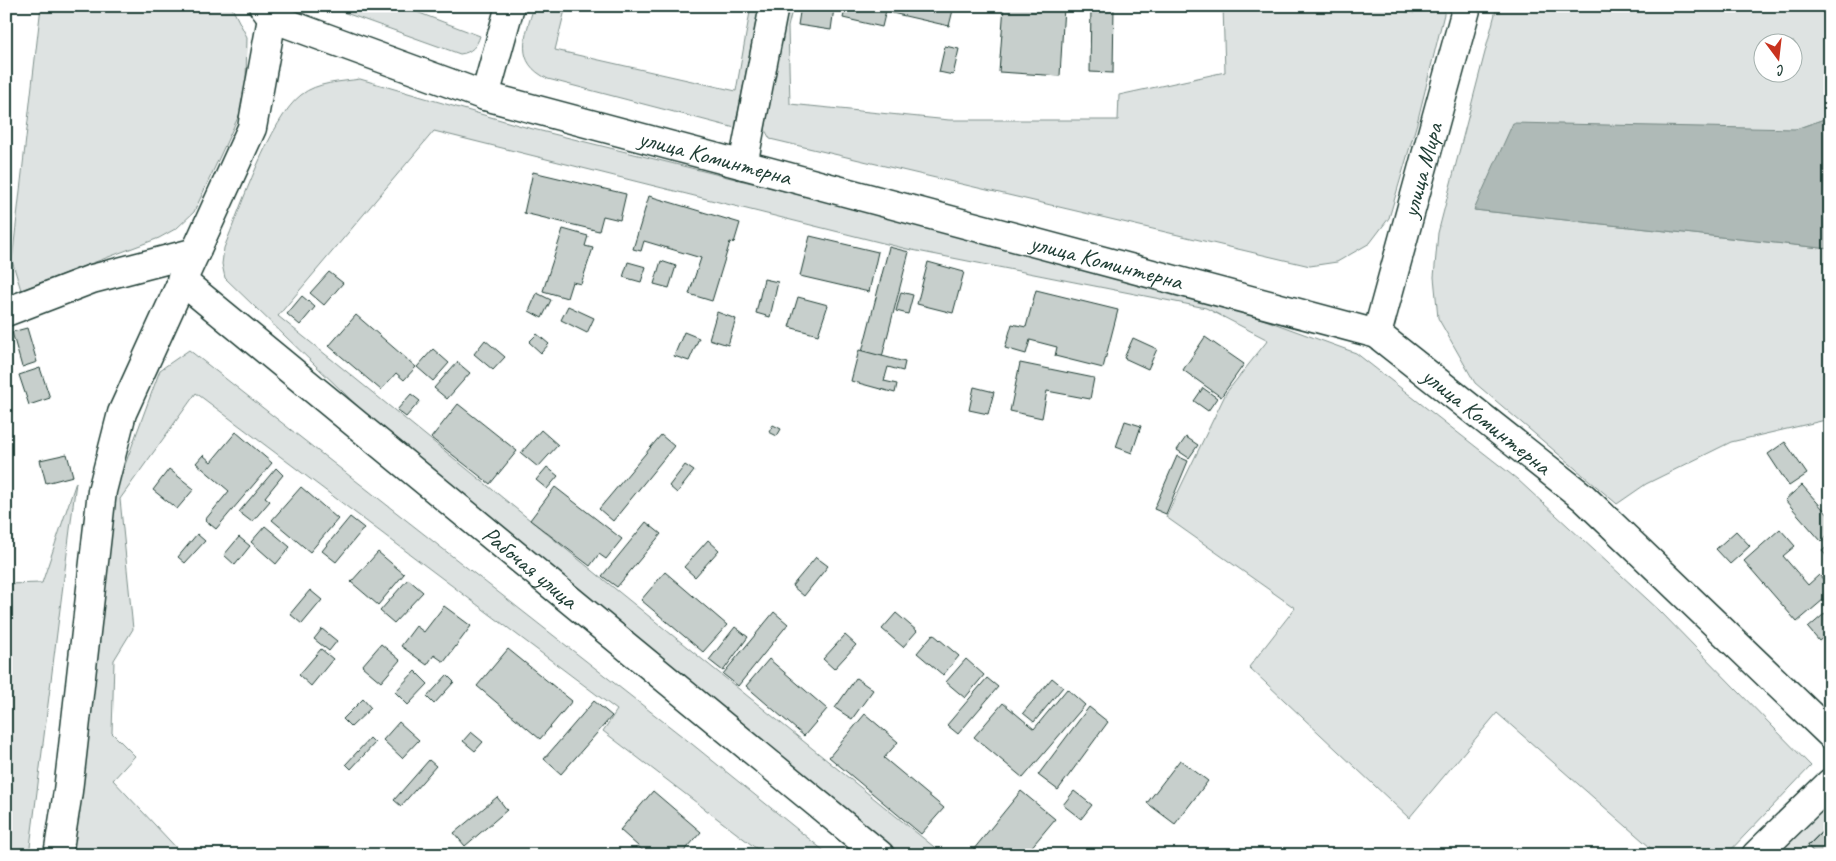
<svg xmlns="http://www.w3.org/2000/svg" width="1836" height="861" font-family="Caveat,sans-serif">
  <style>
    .green { fill: #dee3e2; stroke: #7e908b; fill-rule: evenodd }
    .water { fill: #afbab7; stroke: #758883 }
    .building { fill: #c7cfcc; stroke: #1f3d34 }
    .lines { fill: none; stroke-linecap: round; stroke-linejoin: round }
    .minor-casing { stroke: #1f3d34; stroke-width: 31 }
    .minor { stroke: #fff; stroke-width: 28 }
    .labels { text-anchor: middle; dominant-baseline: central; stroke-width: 4; stroke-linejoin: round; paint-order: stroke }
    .street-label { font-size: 24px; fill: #1f3d34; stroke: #fff }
  </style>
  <rect width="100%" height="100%" fill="#fff"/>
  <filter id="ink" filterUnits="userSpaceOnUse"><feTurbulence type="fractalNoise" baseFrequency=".02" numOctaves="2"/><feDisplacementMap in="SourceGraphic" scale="10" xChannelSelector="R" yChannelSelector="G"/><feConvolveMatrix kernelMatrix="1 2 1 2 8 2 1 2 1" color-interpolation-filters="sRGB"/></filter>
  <g filter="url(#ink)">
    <g class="green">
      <polygon points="41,6 231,6 247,37 246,81 241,111 194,212 177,228 159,238 21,290 12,261"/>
      <path d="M326,6h75l79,30c-3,10 -9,17 -20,18z"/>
      <path d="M534,6h32l-11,44 181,41 15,-85h8l-24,122 -187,-49c-35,-17 -23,-42 -14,-73z"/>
      <polygon points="788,6 793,6 788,27 790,104 949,120 1118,120 1119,95 1225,72 1223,6 1375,6 1414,13 1416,6 1446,6 1417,123 1389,218 1370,243 1337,262 1310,266 770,139 765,130"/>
      <path d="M1497,6h333v111l-34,12 -321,81 355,39v170l-99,23 -85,42 -29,20 -142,-121 -37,-65 -4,-41 4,-44zM1764,42h30v30h-30z"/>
      <path d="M360,79l165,48 655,162 176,64 161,126 143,132 151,155 -85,89h-67l-162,-142 -88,105 -160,-151 46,-59 -129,-91 60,-124 42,-53 -62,-32 -299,-59 -473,-118 -156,185 666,539h-42l-497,-403 -180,-174 -3,-14 2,-16c16,-39 46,-129 77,-153 16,-13 40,-13 59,-16z"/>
      <polygon points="189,350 692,744 829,855 765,855 603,731 617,710 196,393 120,499 133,629 114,660 112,733 135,756 113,780 183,855 70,855 109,508 160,370"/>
      <polygon points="76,482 29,855 6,855 6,584 42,583"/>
      <polygon points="1830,803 1830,823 1798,855 1769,855 1822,805"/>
    </g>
    <polygon class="water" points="1830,117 1830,249 1474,210 1513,123 1796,129"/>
    <g class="building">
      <polygon points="801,6 834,8 831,30 798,25"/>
      <polygon points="846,6 887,6 882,27 843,18"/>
      <polygon points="893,6 954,6 949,26 892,13"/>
      <polygon points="1004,6 1064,6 1060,76 999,72"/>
      <polygon points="1091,6 1114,6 1113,73 1090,72"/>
      <polygon points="945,46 959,49 953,75 939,72"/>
      <polygon points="533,172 626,194 620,220 603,216 599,231 524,213"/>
      <polygon points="649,196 740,223 734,243 730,242 712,301 689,294 701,258 644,241 641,251 633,249"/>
      <polygon points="563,229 588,236 585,246 593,248 581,284 572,282 567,298 543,291"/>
      <polygon points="810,236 878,252 869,292 800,276"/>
      <polygon points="889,247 909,252 882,357 862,352"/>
      <polygon points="661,261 676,266 669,288 654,284"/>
      <polygon points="628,262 646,267 641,282 623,277"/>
      <polygon points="928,262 964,272 953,313 917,304"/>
      <polygon points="329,272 343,283 324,305 310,293"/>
      <polygon points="764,279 778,282 770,317 756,313"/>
      <polygon points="1036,290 1118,310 1103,368 1055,356 1057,347 1030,340 1026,354 1005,348 1012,324 1026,327"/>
      <polygon points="901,292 913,295 908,314 896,311"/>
      <polygon points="537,293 551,300 542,318 529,311"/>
      <polygon points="302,296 315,307 300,325 287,314"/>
      <polygon points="798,297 828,305 818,335 789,327"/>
      <polygon points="568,306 594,318 587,333 561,320"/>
      <polygon points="717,312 736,319 728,345 709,339"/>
      <polygon points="356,315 416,367 404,380 396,373 381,390 329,346"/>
      <polygon points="27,328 37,362 22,367 12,332"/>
      <polygon points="684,332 699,338 689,361 674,356"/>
      <polygon points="537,334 549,344 541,353 529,342"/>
      <polygon points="1205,337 1244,364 1221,397 1183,370"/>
      <polygon points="1133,338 1157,349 1148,369 1124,358"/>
      <polygon points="485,340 505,357 493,370 474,354"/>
      <polygon points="433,349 449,363 433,381 417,367"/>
      <polygon points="859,350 905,362 903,371 888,367 884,381 897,384 895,393 851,381"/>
      <polygon points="457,362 470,373 447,399 434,388"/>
      <polygon points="1020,363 1094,378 1090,399 1047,391 1042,418 1010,411"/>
      <polygon points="40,368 50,398 29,405 19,375"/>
      <polygon points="974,387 994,392 988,414 969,410"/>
      <polygon points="1203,388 1217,398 1208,411 1194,401"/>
      <polygon points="411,394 420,401 406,417 397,410"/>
      <polygon points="458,404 517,451 490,484 431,438"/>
      <polygon points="1125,421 1141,426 1132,453 1116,447"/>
      <polygon points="773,425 781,429 777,436 769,432"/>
      <polygon points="541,430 558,445 538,467 521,453"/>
      <polygon points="236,432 272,463 216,529 205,520 229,491 196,463 203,455 211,462"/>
      <polygon points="661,435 674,446 613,521 599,509"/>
      <polygon points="1186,437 1198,445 1189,458 1177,450"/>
      <polygon points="1785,442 1807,474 1789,486 1768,454"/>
      <polygon points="67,454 73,476 46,483 40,460"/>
      <polygon points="1177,456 1188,461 1166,514 1154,509"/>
      <polygon points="685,465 694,471 677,493 669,486"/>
      <polygon points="547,467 558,476 547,489 536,480"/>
      <polygon points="276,468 283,475 265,497 270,501 252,522 239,512"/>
      <polygon points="169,469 194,489 177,509 153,490"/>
      <polygon points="1802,485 1830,517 1830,533 1821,541 1785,500"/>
      <polygon points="301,487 338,519 310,552 272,520"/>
      <polygon points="555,487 622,539 606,559 599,554 590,566 530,520"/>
      <polygon points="350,517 364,528 336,562 322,551"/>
      <polygon points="646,522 661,534 617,587 602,576"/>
      <polygon points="265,526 290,547 276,564 251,542"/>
      <polygon points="1780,529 1795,546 1783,556 1808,585 1819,575 1830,587 1830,594 1797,622 1744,561"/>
      <polygon points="1736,531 1750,546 1730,564 1716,549"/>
      <polygon points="197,534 205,541 185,563 178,557"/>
      <polygon points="239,537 250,546 235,565 224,555"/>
      <polygon points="708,540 719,550 695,577 684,567"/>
      <polygon points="1830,544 1830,560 1822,551"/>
      <polygon points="378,552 404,574 378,605 351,582"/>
      <polygon points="816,557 828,566 804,596 792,586"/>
      <polygon points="665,572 727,625 703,652 641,600"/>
      <polygon points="408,579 423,592 394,623 380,611"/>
      <polygon points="310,590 322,600 302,624 290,614"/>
      <polygon points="444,606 471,626 444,662 434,655 427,665 401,646 416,626 424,632"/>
      <polygon points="1830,609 1830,632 1819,641 1808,628"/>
      <polygon points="774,612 788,624 738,686 723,674"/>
      <polygon points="896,613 917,631 903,647 882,629"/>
      <polygon points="735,627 748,637 723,671 709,660"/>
      <polygon points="322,629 337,641 329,651 314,639"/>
      <polygon points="933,634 959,656 943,675 917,653"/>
      <polygon points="845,635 856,645 834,669 823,659"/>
      <polygon points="381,644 400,660 381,682 362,666"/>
      <polygon points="321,649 333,659 311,686 299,675"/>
      <polygon points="508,649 572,701 540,739 477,686"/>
      <polygon points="769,659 827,709 804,736 746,686"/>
      <polygon points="966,659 984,675 965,698 946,682"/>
      <polygon points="415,671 428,684 408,705 395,692"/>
      <polygon points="447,675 454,682 434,704 427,697"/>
      <polygon points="856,678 873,690 852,719 835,708"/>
      <polygon points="987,678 998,687 958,734 947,725"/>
      <polygon points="1052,678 1063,687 1034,722 1023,713"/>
      <polygon points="1067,689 1085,705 1023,778 974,737 1003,703 1034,729"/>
      <polygon points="363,699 371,708 351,727 343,719"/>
      <polygon points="594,701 612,716 561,774 544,759"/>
      <polygon points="1089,707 1108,722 1058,790 1038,775"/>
      <polygon points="865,714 898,742 884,758 944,808 921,834 829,757"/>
      <polygon points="399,722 419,740 402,758 383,740"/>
      <polygon points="471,732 483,742 475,751 463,741"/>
      <polygon points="370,738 375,743 351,769 346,764"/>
      <polygon points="429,760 436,766 401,806 394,800"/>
      <polygon points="1180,760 1208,781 1175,824 1147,803"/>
      <polygon points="653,791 701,832 681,855 648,855 620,830"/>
      <polygon points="1021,791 1055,819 1025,855 969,855"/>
      <polygon points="1074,791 1092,805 1081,819 1063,805"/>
      <polygon points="497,797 507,810 465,846 454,833"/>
      <polygon points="1830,824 1830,855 1816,855 1808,846"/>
    </g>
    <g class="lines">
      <g class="minor-casing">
        <g id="minor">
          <path id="s1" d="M263,6l9,12 213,78 892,238 207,164 246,236"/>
          <polyline points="485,96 510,6"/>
          <polyline points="743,165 774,6"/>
          <path id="s2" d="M181,280l699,575"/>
          <polyline points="6,312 92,279 196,252"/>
          <path id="s3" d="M1377,334l90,-328"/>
          <polyline points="58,855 68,791 102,491 122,413 252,128 272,18"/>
          <polyline points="1756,855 1830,783"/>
        </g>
      </g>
      <use href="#minor" class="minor"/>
    </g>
  </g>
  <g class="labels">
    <g class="street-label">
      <text stroke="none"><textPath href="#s1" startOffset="480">улица Коминтерна</textPath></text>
      <text stroke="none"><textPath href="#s3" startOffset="170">улица Мира</textPath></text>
      <text stroke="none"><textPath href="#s1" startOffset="885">улица Коминтерна</textPath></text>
      <text stroke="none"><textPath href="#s1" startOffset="1305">улица Коминтерна</textPath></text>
      <text stroke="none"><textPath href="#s2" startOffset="452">Рабочая улица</textPath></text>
    </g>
  </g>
  <rect width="1836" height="861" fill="none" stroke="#fff" stroke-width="25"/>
  <rect x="12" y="12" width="1811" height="836" fill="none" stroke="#1f3d34" stroke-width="2" filter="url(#ink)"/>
  <g transform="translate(1778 58) rotate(165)"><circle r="24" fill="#ffffff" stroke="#a5b1ae"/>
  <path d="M0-4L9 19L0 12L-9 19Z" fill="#c8321e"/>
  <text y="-8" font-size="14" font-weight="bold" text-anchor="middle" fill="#1f3d34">С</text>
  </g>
</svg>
